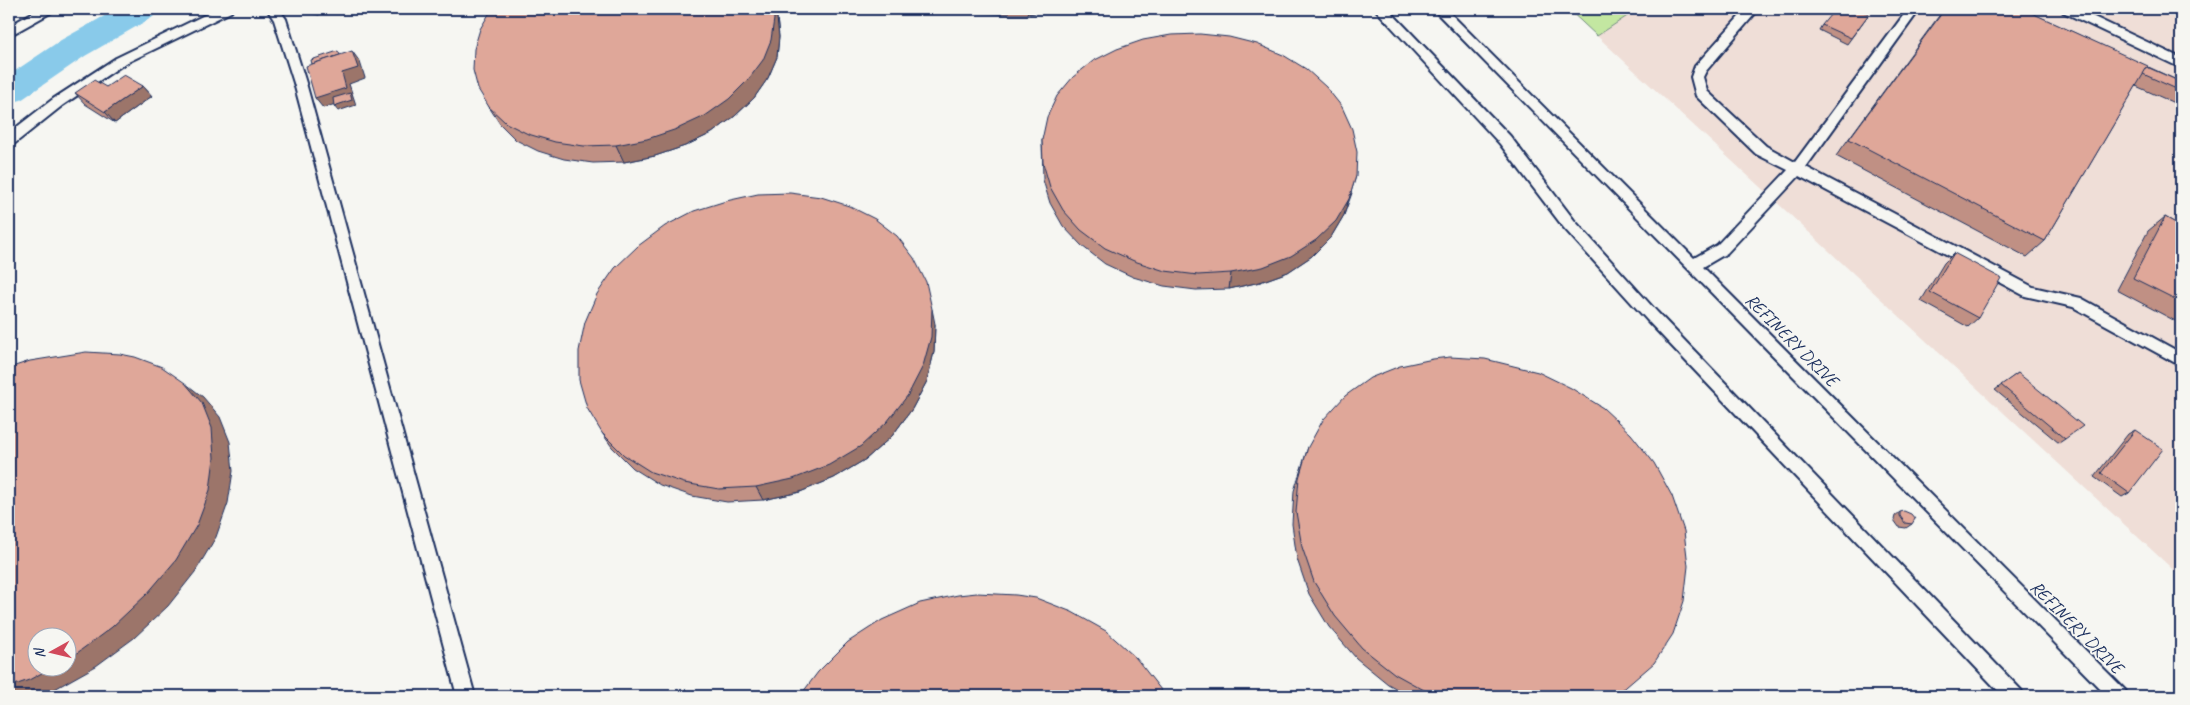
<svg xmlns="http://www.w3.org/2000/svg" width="2190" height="705" font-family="Caveat,sans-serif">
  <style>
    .built { fill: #efded7 }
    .green { fill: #c3e7a1; stroke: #6f8b80 }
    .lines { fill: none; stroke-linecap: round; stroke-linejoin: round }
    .canal { fill: #89caea; fill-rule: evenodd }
    .service-casing { stroke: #1b2f5e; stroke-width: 4 }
    .service { fill: #f6f6f2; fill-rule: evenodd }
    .wall { fill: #c09084; stroke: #1b2f5e }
    .shaded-wall { fill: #9c756b; stroke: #1b2f5e }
    .building { fill: #dfa799; stroke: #1b2f5e }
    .labels { text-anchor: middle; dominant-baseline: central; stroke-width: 4; stroke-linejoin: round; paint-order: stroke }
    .street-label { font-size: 18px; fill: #1b2f5e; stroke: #f6f6f2 }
  </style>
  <rect width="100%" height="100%" fill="#f6f6f2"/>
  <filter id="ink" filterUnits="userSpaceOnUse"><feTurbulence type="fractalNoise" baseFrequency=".02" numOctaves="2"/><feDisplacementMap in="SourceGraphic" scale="10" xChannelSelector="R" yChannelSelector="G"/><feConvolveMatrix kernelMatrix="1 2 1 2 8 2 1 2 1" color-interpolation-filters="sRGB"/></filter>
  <g filter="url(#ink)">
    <polygon class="built" points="1638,9 2181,9 2181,577 1597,36"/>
    <polygon class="green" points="1568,9 1638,9 1597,36"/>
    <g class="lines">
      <polygon class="canal" points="117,9 158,9 153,17 85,56 21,100 9,103 9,75 61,40"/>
      <g class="service-casing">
        <g id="service">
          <polygon points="39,9 54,9 52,12 9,36 9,26"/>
          <polygon points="217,9 233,9 231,12 124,64 63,105 14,144 9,145 9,133 53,99 116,58"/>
          <polygon points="267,9 279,9 286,19 306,83 475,696 457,696 294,83 274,20"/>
          <polygon points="1375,9 1388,9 1510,136 1574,220 1657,312 2021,690 2024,696 2003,696 1647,320 1564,228 1500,144"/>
          <polygon points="1433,9 1446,9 1694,258 1717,245 1788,170 1756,154 1696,96 1691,77 1695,66 1746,9 1759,9 1706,71 1703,77 1707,91 1766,146 1795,162 1908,9 1920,9 1806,167 2033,287 2081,298 2181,353 2181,366 2073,307 2025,296 1799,176 1727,253 1703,267 2125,690 2128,696 2107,696"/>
          <polygon points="2061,9 2077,9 2181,58 2181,68 2063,12"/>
        </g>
      </g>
      <use href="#service" class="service"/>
    </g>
    <g class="wall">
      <polygon points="294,9 325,9 319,15"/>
      <polygon points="492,9 774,9 777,18 779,37 777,57 768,78 754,98 735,116 712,133 685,146 655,156 624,162 593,163 564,159 538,151 516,140 500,124 489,107"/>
      <polygon points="962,9 1055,9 1028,14 1000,14 973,12"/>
      <polygon points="1944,9 2023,9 2181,82 2181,106 2136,86 2045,241 2027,257 1836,156"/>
      <polygon points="1869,14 1847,44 1819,30 1822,25"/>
      <polygon points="143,86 152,96 115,123 85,104 75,93 106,87"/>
      <polygon points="1042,140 1352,193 1344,215 1331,237 1312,256 1288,272 1260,282 1229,289 1196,290 1164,286 1133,277 1105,264 1082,246 1063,226 1050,203 1043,180"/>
      <polygon points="2165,217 2181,226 2181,324 2117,290 2148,231"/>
      <polygon points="1954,253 1978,318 1968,327 1921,301 1944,263"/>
      <polygon points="935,324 934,352 927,381 912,409 892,436 866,459 834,478 800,492 763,500 727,502 692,496 660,485 633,468 612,447 602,433"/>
      <polygon points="2018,373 2065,439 2059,443 1995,390"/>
      <polygon points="2135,430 2129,493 2122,497 2094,477 2128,434"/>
      <polygon points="1308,447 1626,687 1614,696 1410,696 1388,684 1356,658 1329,627 1309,594 1297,559 1292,524 1294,491"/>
      <polygon points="1900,512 1912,524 1906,528 1899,527 1894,520 1895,516"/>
    </g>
    <g class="shaded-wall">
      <polygon points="315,9 325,9 319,15"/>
      <polygon points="773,9 774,9 777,18 779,37 777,57 768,78 754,98 735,116 712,133 685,146 655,156 624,162 616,145"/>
      <polygon points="1027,9 1055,9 1028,14"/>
      <polygon points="352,51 360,62 365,78 349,84 356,105 338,111 334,106 351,99 323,108 315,98 342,73"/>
      <polygon points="143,86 152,96 115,123 105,112"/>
      <polygon points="1356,176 1344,215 1331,237 1312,256 1288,272 1260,282 1229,289 1231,273"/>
      <polygon points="932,309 935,324 934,352 927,381 912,409 892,436 866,459 834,478 800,492 763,500 756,487"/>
      <polygon points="185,383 203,397 220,417 230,442 233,471 228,503 216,537 195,572 168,606 134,638 96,666 53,690 35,696 9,696 9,687 51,668 68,668 68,659"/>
      <polygon points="1626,687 1614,696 1609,696"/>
    </g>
    <g class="building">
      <polygon points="492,9 773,9 774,19 771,40 763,60 748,80 729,99 705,116 677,129 647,139 616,145 584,146 555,142 528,134 506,123 489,107 478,89 473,70 474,49 480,29"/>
      <polygon points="1835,9 1858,9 1869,14 1851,38 1822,25"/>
      <polygon points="1945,9 2023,9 2148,66 2045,241 1849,139"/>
      <polygon points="1200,34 1229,37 1257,44 1283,55 1306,69 1326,87 1342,107 1352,129 1357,152 1356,176 1349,199 1336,221 1316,240 1291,256 1263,267 1231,273 1198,275 1165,271 1134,261 1105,248 1081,230 1063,210 1050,187 1043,163 1042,140 1047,117 1057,96 1073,77 1093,61 1117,49 1143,40 1171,35"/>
      <polygon points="338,51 340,55 312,64 311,60"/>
      <polygon points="352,51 358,68 342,73 346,88 315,98 306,66"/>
      <polygon points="2147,67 2181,82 2181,91 2143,74"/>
      <polygon points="124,75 143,86 105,112 75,93 94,80 106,87"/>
      <polygon points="350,93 352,100 334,106 333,98"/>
      <polygon points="790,193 821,197 849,206 875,219 897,236 914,258 926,282 932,309 931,337 923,366 908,395 887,422 861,446 829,465 793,479 756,487 719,489 684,483 651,472 624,455 602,433 587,408 579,380 579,351 585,322 597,294 615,268 638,246 665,226 694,211 726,201 758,194"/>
      <polygon points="2165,217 2181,226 2181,302 2133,278"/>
      <polygon points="1954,253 2001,278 1978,318 1930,292"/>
      <polygon points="86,352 120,354 135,357 162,367 185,383 202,403 212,428 214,458 210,490 197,525 176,560 147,594 112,627 73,656 68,659 68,638 38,638 38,668 51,668 29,680 9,687 9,368 30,361"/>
      <polygon points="1450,357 1485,359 1538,372 1571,388 1603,408 1631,434 1654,463 1672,496 1684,531 1688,566 1684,601 1673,634 1654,663 1626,687 1609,696 1435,696 1433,695 1395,674 1362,648 1335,616 1314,582 1302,547 1296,512 1299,478 1308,447 1323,420 1345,396 1370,378 1400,366 1433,359"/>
      <polygon points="2018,373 2083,426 2065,439 2001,385"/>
      <polygon points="2135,430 2163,449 2129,493 2101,473"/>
      <polygon points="1904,511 1911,514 1915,519 1912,524 1905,523 1900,516 1900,512"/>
      <polygon points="977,593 1016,595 1036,598 1072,612 1106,631 1136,658 1161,690 1164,696 800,696 818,672 848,642 882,620 920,603 958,595"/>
    </g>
  </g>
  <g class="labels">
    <g class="street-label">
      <text transform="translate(1792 340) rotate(45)">REFINERY DRIVE</text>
      <text transform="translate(2077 627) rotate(45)">REFINERY DRIVE</text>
    </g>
  </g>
  <rect width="2190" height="705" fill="none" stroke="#f6f6f2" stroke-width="30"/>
  <rect x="15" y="15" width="2160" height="675" fill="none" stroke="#1b2f5e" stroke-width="2" filter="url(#ink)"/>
  <g transform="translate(52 652) rotate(262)"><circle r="24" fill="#f6f6f2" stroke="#9ea6b7"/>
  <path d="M0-4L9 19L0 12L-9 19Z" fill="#d1495b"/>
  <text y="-8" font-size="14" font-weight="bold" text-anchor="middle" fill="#1b2f5e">N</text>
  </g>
</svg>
